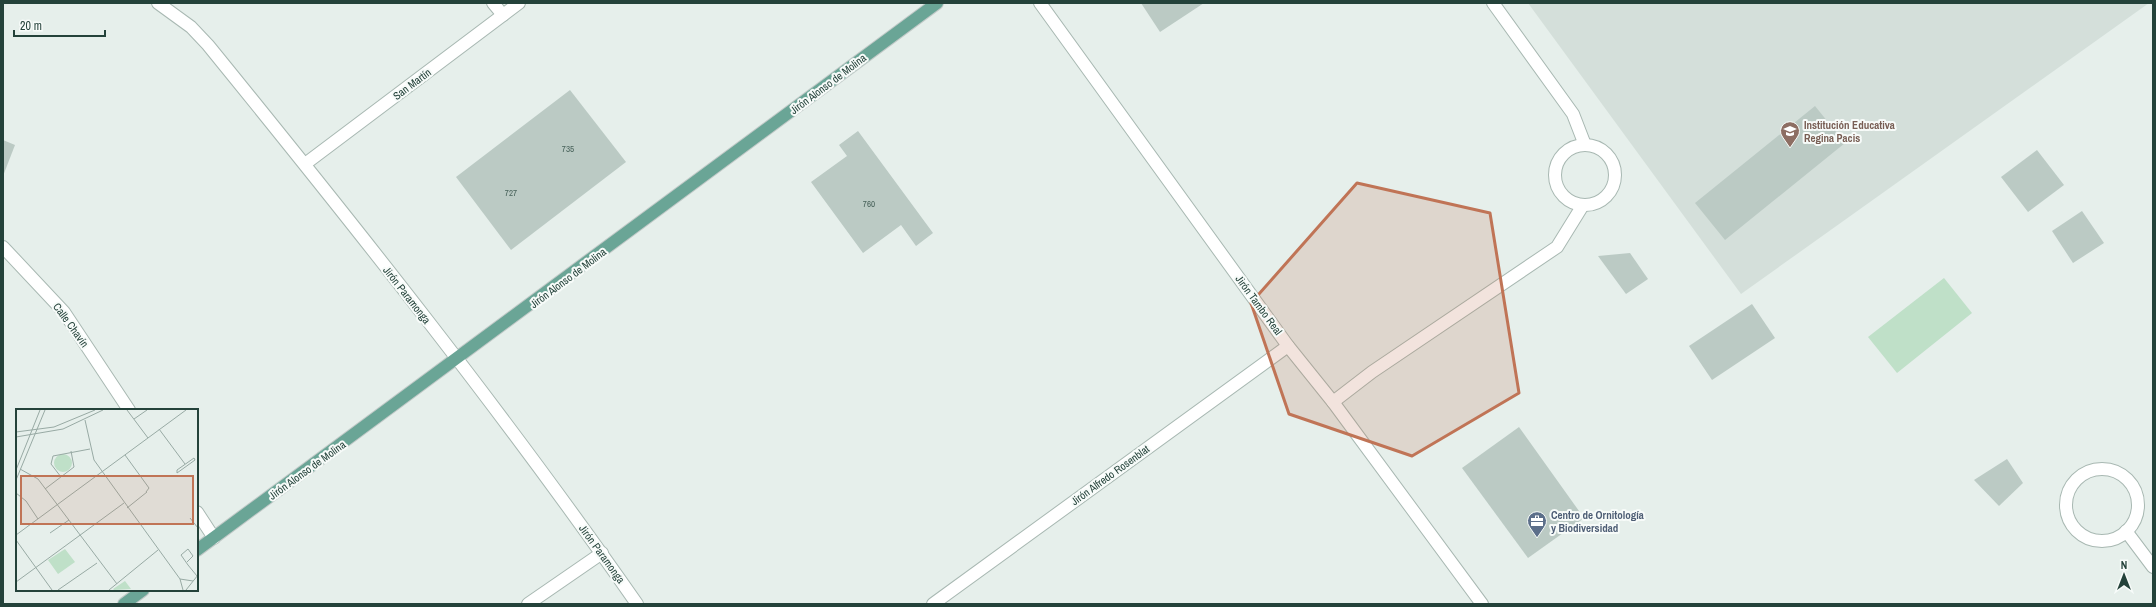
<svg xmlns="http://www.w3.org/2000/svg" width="2156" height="607" font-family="'Archivo Narrow',sans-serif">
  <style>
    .built { fill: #d4dfda }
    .green { fill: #bfe0c8 }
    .building { fill: #bbcac4 }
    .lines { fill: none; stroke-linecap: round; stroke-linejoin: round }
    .minor-casing { stroke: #a8b8b2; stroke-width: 14 }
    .major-casing { stroke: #c2cac8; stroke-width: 14 }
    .minor { stroke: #fff; stroke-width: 12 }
    .major { stroke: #6aa596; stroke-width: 12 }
    .marked { fill: #c07456; fill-opacity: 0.2; stroke: #c07456; stroke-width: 3; stroke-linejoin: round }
    .labels { text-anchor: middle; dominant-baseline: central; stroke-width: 4; stroke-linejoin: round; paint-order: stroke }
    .number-label { font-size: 9px; fill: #4a645c }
    .street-label { font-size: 11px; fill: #24423a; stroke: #f7fbf9 }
    .education-label { font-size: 11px; font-weight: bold; fill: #785e54; stroke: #f7fbf9; text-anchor: start }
    .service-label { font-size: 11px; font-weight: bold; fill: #4e5e75; stroke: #f7fbf9; text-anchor: start }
    .inset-road { fill: none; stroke: #98aaa4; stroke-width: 1 }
    .view { fill: #c07456; fill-opacity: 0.15; stroke: #c07456; stroke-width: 2 }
    .inset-edge { fill: none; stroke: #24423a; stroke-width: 2 }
  </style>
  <rect width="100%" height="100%" fill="#e6efeb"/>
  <polygon class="built" points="1528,3 2149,3 1741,294"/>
  <polygon class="green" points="1944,278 1972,313 1897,373 1868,337"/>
  <g class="building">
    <polygon points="1141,3 1204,3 1160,32"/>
    <polygon points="570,90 626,162 511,250 456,177"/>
    <polygon points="1815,106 1845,143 1725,240 1695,203"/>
    <polygon points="858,131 933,233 916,246 901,225 863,253 811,182 847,156 839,145"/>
    <polygon points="3,140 15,145 3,176"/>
    <polygon points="2037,150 2064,185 2028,212 2001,177"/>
    <polygon points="2082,211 2104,243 2073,263 2052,231"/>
    <polygon points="1630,253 1648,279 1626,294 1598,256"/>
    <polygon points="1752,304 1775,338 1712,380 1689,346"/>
    <polygon points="1519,427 1584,518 1528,558 1462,468"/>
    <polygon points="2007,459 2023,483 1999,506 1974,480"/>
  </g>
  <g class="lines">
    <g class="minor-casing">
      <g id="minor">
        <path d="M158,3l33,24 17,18c148,182 295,367 429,559"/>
        <polyline points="493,3 503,15"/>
        <polyline points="1040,3 1288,346 1333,402 1482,604"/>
        <polyline points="1493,3 1573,114 1585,145"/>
        <circle cx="1585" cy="175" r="30"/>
        <polyline points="305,164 519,3"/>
        <polyline points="3,247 64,312 129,410"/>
        <polyline points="1333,402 1372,372 1557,247 1583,205"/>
        <circle cx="2102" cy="505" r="36"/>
        <polyline points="197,512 214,538"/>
        <polyline points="2126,531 2153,567"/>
        <polyline points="528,604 602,553"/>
        <polyline points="933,604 1288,346"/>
      </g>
    </g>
    <g class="major-casing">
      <g id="major">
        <polyline points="197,550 937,3"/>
        <polyline points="124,604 143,590"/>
      </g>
    </g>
    <use href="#minor" class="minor"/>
    <use href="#major" class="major"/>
  </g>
  <path class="marked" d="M1357,183l133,30 29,180 -107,63 -123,-42 -38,-111z"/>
  <defs>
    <g id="school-pin" transform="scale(1)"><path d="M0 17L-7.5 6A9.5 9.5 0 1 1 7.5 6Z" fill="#8d6e63" stroke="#f7fbf9"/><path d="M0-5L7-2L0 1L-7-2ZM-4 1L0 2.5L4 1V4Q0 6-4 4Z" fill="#fff"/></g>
    <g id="office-pin" transform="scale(1)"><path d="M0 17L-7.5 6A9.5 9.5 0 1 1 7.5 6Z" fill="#5c6f8a" stroke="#f7fbf9"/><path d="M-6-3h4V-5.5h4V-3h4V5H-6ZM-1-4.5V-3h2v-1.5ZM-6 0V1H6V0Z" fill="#fff"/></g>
  </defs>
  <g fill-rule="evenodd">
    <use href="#school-pin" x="1790" y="131"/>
    <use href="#office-pin" x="1537" y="521"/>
  </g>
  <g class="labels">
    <g class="number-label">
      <text x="568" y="149">735</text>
      <text x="511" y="193">727</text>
      <text x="869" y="204">760</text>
    </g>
    <g class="street-label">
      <text transform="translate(412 84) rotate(-37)">San Martín</text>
      <text transform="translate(828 84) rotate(-37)">Jirón Alonso de Molina</text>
      <text transform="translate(568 278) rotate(-37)">Jirón Alonso de Molina</text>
      <text transform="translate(407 295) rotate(52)">Jirón Paramonga</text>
      <text transform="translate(1259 305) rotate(54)">Jirón Tambo Real</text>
      <text transform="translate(71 325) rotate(54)">Calle Chavín</text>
      <text transform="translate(307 470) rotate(-36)">Jirón Alonso de Molina</text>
      <text transform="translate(1110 475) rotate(-36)">Jirón Alfredo Rosenblat</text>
      <text transform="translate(602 554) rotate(54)">Jirón Paramonga</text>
    </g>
    <g class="education-label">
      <text x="1804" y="125">Institución Educativa<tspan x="1804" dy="13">Regina Pacis</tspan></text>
    </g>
    <g class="service-label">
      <text x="1551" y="515">Centro de Ornitología<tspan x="1551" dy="13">y Biodiversidad</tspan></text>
    </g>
  </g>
  <g transform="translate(16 409)">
    <rect width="182" height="182" fill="#e6efeb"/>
    <path d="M38 54a9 9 0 1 1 18 0a9 9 0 1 1-18 0ZM49,140l10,13 -17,12 -10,-14zM109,172l6,8 -17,1 -1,-1z" fill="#bfe0c8"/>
    <path class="inset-road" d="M111,1l21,28M118,10l13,-9M69,11l9,40 86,119 3,11M143,20l26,35M0,23l38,-5 41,-17M0,28l47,-8 40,-19M109,46l24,33 -3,4M178,49l1,2 -18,13v-3zM4,60l18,10 79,105M0,61l24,-60M45,68l-10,-13 2,-8 37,-7M0,71l29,-70M29,80l29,-22 -3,-16M0,84l10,8 12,18M111,99l20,-16M174,109l8,10M34,124l19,-13M0,126l170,-125M0,131l36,50M171,153l6,-6 -5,-7 -7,6 7,10 9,11M164,170l13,2M0,173l108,-79M42,181l39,-27M93,181l49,-40M170,181l12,-15"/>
    <path class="view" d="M5,67h172v48h-172z"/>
    <rect width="182" height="182" class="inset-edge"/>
  </g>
  <rect width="2156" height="607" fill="none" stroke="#24423a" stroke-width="8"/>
  <g transform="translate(2124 575)" stroke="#f7fbf9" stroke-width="3" paint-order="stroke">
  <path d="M0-3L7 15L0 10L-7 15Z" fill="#24423a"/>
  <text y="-6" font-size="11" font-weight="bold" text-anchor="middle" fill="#24423a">N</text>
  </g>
  <path d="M14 30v6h91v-6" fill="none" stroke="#24423a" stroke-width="2"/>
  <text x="20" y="30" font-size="12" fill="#24423a" stroke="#f7fbf9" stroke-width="3" paint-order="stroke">20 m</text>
</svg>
